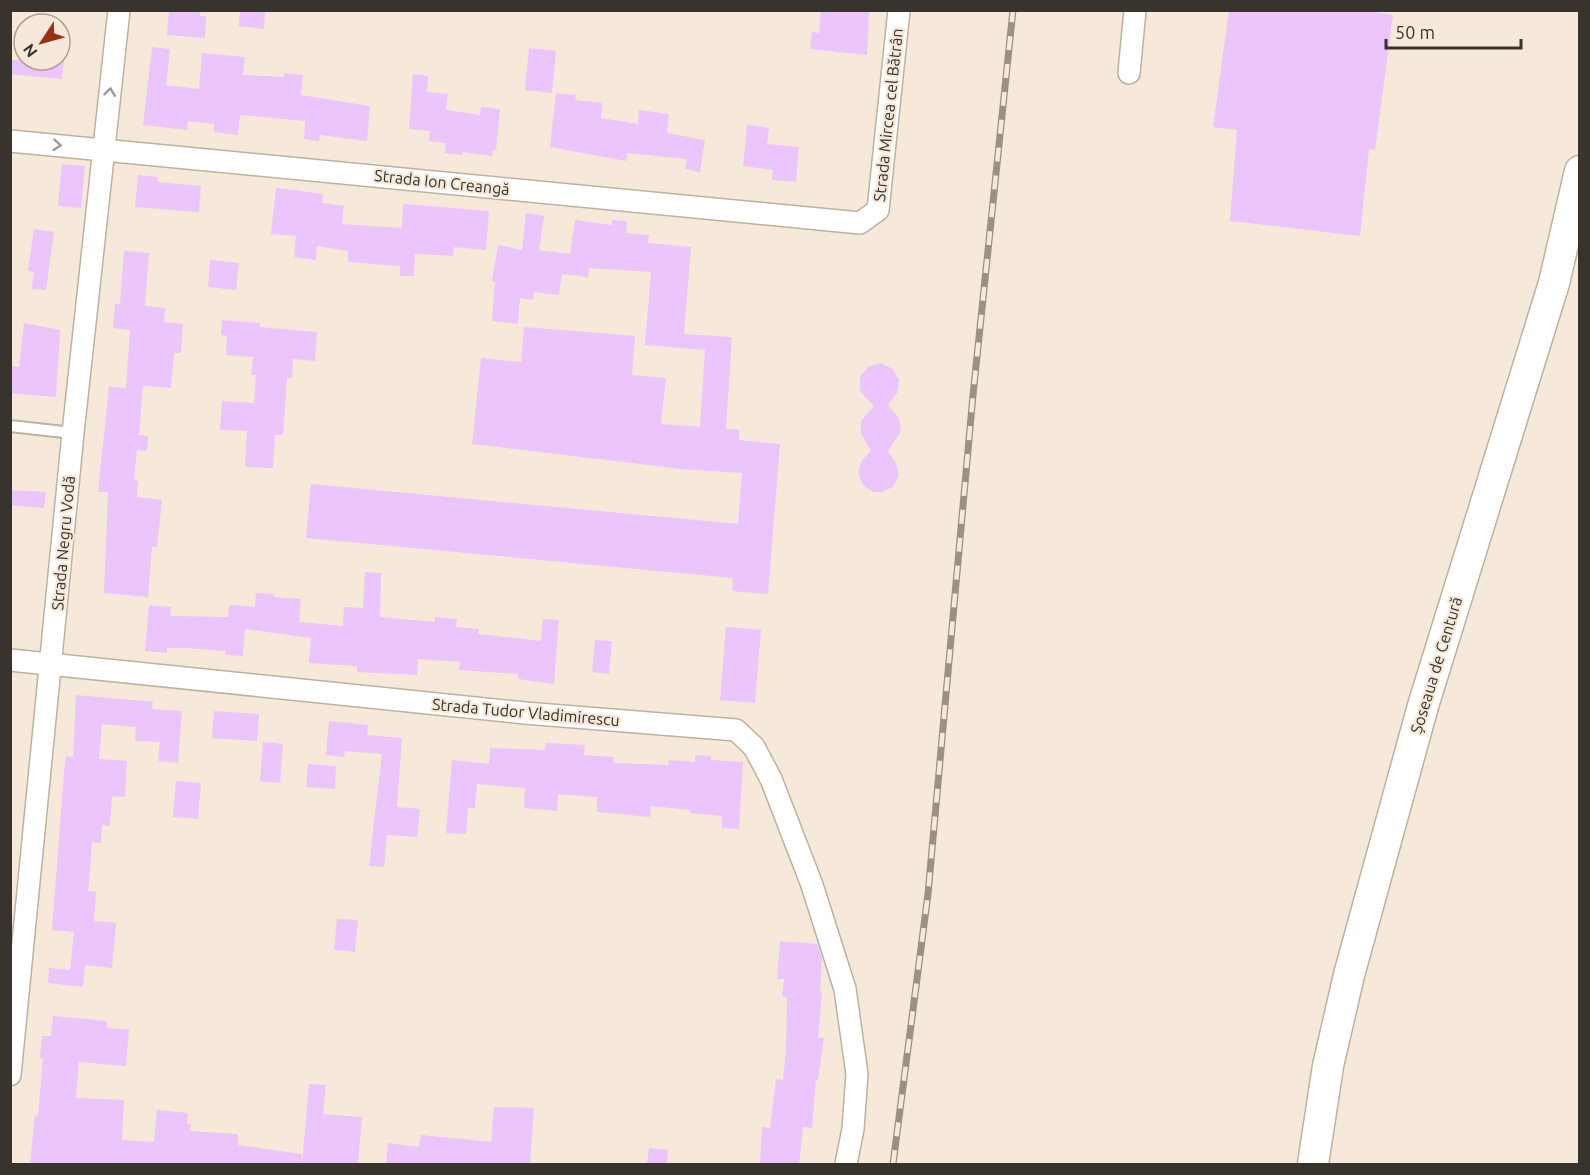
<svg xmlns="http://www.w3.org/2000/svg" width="1590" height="1175" font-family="Ubuntu,sans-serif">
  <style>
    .building { fill: #ebc5fb }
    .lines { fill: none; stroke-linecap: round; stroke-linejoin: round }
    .lane-casing { stroke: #bdb1a2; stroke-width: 14 }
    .street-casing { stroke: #bdb1a2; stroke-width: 24 }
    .secondary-casing { stroke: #bdb1a2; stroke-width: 33 }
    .lane { stroke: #fff; stroke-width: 10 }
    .street { stroke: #fff; stroke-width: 21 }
    .secondary { stroke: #fff; stroke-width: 30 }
    .rail-casing { stroke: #999086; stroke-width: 7 }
    .rail { stroke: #f6e9da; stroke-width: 4.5; stroke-dasharray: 14; stroke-linecap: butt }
    .oneway { stroke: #9c9996 }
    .labels { text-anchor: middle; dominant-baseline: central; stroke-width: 4.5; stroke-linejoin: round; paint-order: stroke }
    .street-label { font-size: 16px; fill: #38332d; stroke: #f6e9da }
  </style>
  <rect width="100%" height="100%" fill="#f6e9da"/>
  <g class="building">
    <polygon points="169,10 201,10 200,16 206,16 205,38 167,35"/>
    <polygon points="240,10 265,10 264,29 239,26"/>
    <polygon points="821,10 869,10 867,55 810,49 812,32 819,33"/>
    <polygon points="1229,10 1361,10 1393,15 1375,150 1369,149 1360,236 1230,221 1237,130 1213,127"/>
    <polygon points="152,47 170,49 166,85 199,89 202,53 245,57 243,75 284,77 284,73 303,75 301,95 370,106 367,141 320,135 319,141 304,139 305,121 240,115 238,135 214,132 214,124 188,121 187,130 143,125"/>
    <polygon points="529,48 556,51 552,93 525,90"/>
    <polygon points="10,60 64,60 62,79 10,74"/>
    <polygon points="413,74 428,76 427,92 448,94 446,110 480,115 481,107 500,109 496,150 493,150 492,156 463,152 462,155 445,153 446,143 429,141 430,131 409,129"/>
    <polygon points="556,93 576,95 575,100 602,103 601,118 638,124 639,110 669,114 667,133 705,140 700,172 685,169 687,159 627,153 626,161 550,147"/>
    <polygon points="747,125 769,128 767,144 799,147 796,182 772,180 773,170 743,166"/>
    <polygon points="62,164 85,166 81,208 58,206"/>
    <polygon points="138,175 158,177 157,182 201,186 199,212 135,207"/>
    <polygon points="276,188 323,194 322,203 344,206 342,224 402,228 403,204 489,211 486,250 454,247 453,256 415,254 414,276 400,276 400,266 348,262 348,251 317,246 316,260 294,257 296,236 271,234"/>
    <polygon points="526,213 544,216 539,250 570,254 575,220 612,225 612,220 627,221 626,233 649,235 648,243 691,247 684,334 732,337 726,429 739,430 739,440 780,444 768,594 732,591 733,578 306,538 311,484 738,524 742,473 682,469 472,444 481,358 521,362 524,327 635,336 632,375 666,378 661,424 700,427 705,350 645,345 651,272 589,268 588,277 562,274 559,295 534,292 533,300 520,298 518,324 492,321 495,282 492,281 498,245 522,250"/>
    <polygon points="34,229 54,232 46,290 32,289 34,272 28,271"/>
    <polygon points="124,251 149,253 145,306 165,308 164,322 183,324 181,353 174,353 171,388 143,386 139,435 148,436 147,451 137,450 134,480 138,481 137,497 162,500 157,547 152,547 148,597 104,593 108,492 98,492 109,387 126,388 130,330 113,328 115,304 120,304"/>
    <polygon points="210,260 239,263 236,290 208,287"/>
    <polygon points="222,320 260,323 260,327 317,332 315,361 293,359 292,378 287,378 283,435 275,435 273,468 245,467 247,431 220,430 222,401 254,403 256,375 251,375 253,357 226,355 227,336 221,335"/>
    <polygon points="24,323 60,330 56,397 10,393 10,366 19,367"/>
    <polygon points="881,363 893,369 899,380 897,393 888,405 899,418 901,431 888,451 896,463 899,475 893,487 881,492 874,492 863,485 858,472 862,460 871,451 861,434 861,421 874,406 860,391 860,377 868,367"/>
    <polygon points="10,490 46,492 44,508 10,505"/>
    <polygon points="365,572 381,573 380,617 435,622 435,617 457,619 456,627 479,629 478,634 541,641 543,619 559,620 554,684 518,679 518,674 459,670 460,662 418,659 417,675 357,672 357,666 309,663 311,638 245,629 243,656 225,655 226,651 186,648 167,648 167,653 145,651 149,605 171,607 170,616 228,617 229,605 255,607 256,593 274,594 274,597 301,599 299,622 343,626 344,607 363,608"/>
    <polygon points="726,627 761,630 755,703 720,700"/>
    <polygon points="595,640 612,641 609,674 592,672"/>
    <polygon points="76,695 153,702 152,709 182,711 178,763 158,761 160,742 135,741 136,727 102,724 99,759 127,761 125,797 112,796 110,826 102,825 101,843 92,842 90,871 88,891 96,892 94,921 116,923 112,968 85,965 83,987 48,983 49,968 70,970 74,932 52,930 64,773 66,756 73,757"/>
    <polygon points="214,711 259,714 257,741 212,738"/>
    <polygon points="329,721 368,725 367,735 402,738 397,807 420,809 417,837 387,835 384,867 369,866 382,754 345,751 344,757 326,755"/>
    <polygon points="263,742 283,744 280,783 260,781"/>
    <polygon points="546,743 585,745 584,755 614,757 614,763 668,765 669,760 695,762 695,755 711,756 711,760 743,762 739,829 722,828 722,816 690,813 691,810 651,806 650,817 597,812 597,797 558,794 557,811 524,808 525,788 477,784 475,808 468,808 466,834 446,833 452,760 489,764 490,748 545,750"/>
    <polygon points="308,764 336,766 335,789 306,787"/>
    <polygon points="176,781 201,783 198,819 173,817"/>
    <polygon points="337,919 358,920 355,952 334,950"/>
    <polygon points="780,941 817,944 822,957 820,992 822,992 818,1038 824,1038 818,1080 816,1080 812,1128 803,1127 799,1164 760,1164 762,1127 770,1128 776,1079 783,1080 786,1051 787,997 782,996 784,979 777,979"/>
    <polygon points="53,1016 107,1021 107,1028 129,1030 126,1066 79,1062 76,1098 124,1100 122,1140 154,1142 157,1110 188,1113 187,1124 191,1124 190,1131 238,1134 238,1145 302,1154 302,1164 30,1164 35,1115 38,1116 43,1058 40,1058 42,1036 51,1036"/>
    <polygon points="309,1084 326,1085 323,1114 362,1117 358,1164 302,1164"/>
    <polygon points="494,1107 534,1108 530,1164 386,1164 388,1143 419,1147 421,1135 491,1142"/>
    <polygon points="649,1148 668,1150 667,1164 647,1164"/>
  </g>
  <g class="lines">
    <g class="lane-casing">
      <polyline id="lane" points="10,426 73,433"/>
    </g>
    <g class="street-casing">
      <g id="street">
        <polyline points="1129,73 1135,10"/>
        <polyline points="10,141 860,223 878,210 899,10"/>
        <polyline points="10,660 525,713 736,730 754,747 771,779 812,885 845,989 857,1074 853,1129 846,1164"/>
        <polyline points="10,1075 73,433 119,10"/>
      </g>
    </g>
    <g class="secondary-casing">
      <polyline id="secondary" points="1313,1164 1328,1066 1349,975 1423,706 1554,283 1580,171"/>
    </g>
    <use href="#lane" class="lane"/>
    <use href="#street" class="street"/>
    <use href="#secondary" class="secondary"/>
    <g class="rail-casing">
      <polyline id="rail" points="893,1164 928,894 973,395 1013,10"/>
    </g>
    <use href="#rail" class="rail"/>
  </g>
  <defs><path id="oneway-chevron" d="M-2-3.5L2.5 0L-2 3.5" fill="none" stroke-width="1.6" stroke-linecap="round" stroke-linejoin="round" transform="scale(1.5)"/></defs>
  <g class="oneway">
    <use href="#oneway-chevron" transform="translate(110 92) rotate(-83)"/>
    <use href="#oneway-chevron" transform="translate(57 145) rotate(5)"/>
  </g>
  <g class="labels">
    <g class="street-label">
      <text transform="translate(888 115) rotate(-84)">Strada Mircea cel Bătrân</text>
      <text transform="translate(442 182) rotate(6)">Strada Ion Creangă</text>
      <text transform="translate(63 543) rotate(-85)">Strada Negru Vodă</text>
      <text transform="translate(1436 665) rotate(-73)">Șoseaua de Centură</text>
      <text transform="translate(526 712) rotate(5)">Strada Tudor Vladimirescu</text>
    </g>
  </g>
  <rect width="1590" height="1175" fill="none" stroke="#38332d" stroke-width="24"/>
  <g transform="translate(42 42) rotate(234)"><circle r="28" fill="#f6e9da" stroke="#aaa095" stroke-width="1.5"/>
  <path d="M0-4.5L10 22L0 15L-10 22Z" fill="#993213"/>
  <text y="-9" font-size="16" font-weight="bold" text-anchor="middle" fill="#38332d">N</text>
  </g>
  <path d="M1386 39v9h135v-9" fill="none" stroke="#38332d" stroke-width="3"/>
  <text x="1395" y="39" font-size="18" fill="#38332d" stroke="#f6e9da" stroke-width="4.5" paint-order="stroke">50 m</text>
</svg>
